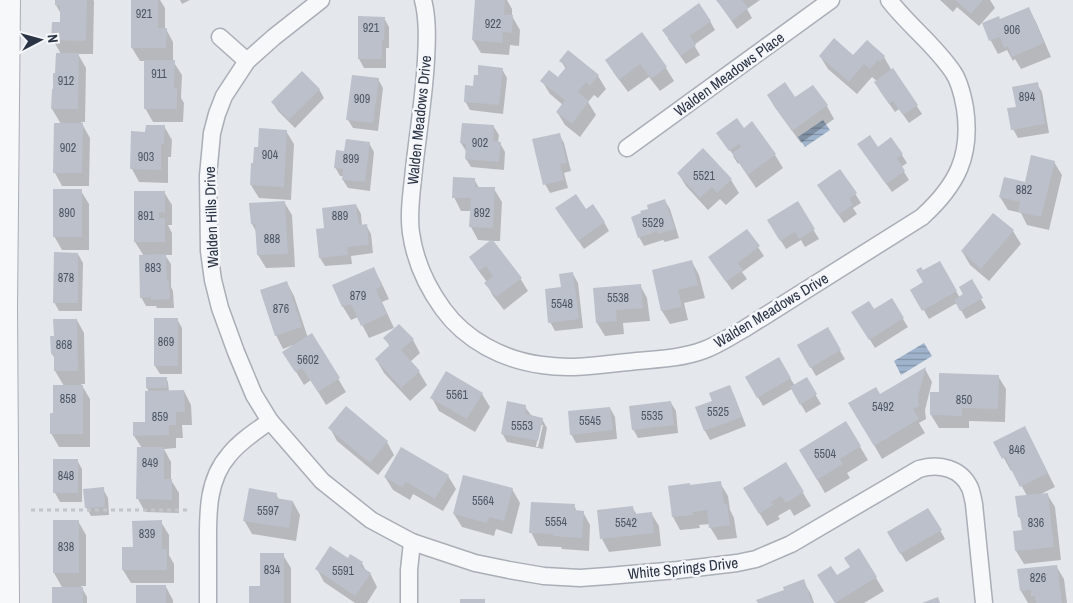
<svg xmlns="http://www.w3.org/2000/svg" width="1073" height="603" font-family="'Archivo Narrow',sans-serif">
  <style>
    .water { fill: url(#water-rules) }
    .shadow { fill: #0003; fill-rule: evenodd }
    .building { fill: #bbc0ca }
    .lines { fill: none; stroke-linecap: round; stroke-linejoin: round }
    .minor-casing { stroke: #a9aeb7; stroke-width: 19 }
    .tertiary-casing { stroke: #a9aeb7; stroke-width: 22 }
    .path { stroke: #c2c5cb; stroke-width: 3; stroke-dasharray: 4 4; stroke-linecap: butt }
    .minor { stroke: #f7f8fa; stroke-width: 16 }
    .tertiary { stroke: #f7f8fa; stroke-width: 20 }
    .labels { text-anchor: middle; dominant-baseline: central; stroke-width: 5; stroke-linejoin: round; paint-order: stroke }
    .number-label { font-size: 12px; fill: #4f5766 }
    .street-label { font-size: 15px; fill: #2b3445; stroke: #f4f6f9 }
  </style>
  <defs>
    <pattern id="water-rules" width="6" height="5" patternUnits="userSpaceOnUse" patternTransform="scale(1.25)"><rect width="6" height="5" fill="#9fb4cc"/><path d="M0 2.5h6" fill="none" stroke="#8293a7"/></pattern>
  </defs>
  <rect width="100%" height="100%" fill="#e4e7ec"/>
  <g class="water">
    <polygon points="823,120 830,130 805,147 798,137"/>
    <polygon points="924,343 932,356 901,375 894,361"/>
  </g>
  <g class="shadow">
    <polygon points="56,0 93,0 94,1 93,54 78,54 86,68 85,122 81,122 90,138 89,186 62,186 55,173 61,124 52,109 57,74 61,54 53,40 53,23 61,23 61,14 56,5"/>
    <polygon points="133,0 160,0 165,8 165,29 166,29 173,42 173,61 182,75 181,98 184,103 183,122 153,122 145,108 145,61 140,61 132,48"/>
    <polygon points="180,0 190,0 182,4"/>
    <polygon points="476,0 507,0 512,9 512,16 520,30 519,46 510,45 509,55 481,53 473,40"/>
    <polygon points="717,0 760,0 747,9 752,18 737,29"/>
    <polygon points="940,0 990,0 995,8 979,26 957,7 953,12"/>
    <polygon points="1029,9 1036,22 1051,57 1021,69 1015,59 1013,61 1007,50 998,54 991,41 984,24 1000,21"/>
    <polygon points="384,18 389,27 389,48 386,48 386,68 364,68 359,59"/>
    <polygon points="710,21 715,30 694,45 700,55 686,64 668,39"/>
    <polygon points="642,34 666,68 674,81 660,91 649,77 628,92 614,73 607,60"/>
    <polygon points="820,56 884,57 892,71 893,70 922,114 909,123 899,109 895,112 880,91 877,81 872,77 857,94 828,69"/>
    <polygon points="561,61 598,76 606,89 598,98 594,95 588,102 596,115 580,137 565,125 557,112 563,105 550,94 542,81 558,79 566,69"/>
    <polygon points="502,69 507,78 503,114 470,110 465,101 474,88"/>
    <polygon points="378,79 383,88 378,131 353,128 348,120"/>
    <polygon points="1037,84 1042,92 1049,133 1018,138 1013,129 1017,108"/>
    <polygon points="319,89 324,98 295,128 278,111 273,103"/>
    <polygon points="768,96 795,99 827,106 834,119 801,143 776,109"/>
    <polygon points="752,123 775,155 783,168 756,188 739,163 738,164 733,156 734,156 726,145"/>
    <polygon points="164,126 172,140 171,157 168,157 168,183 139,182 132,169"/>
    <polygon points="494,127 499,135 498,143 500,143 505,152 504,170 471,167 466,159 466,151 461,143"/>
    <polygon points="286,131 294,144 291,200 259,198 251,185 255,164 260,148"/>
    <polygon points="559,134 564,143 571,171 564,173 568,188 550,193 545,184"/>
    <polygon points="369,143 374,152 370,191 348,188 343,180 343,176 340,176 335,167 346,152"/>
    <polygon points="878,148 902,155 907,163 901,167 909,180 892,192 864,153"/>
    <polygon points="703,150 731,180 739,193 726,205 720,199 708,210 686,186 678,173"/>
    <polygon points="1054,162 1062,175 1049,230 1027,225 1021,213 1008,210 1000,197 1026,183"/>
    <polygon points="840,170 861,203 853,208 857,214 844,223 824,194"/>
    <polygon points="474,179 479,188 494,189 502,202 500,241 492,241 520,278 528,291 504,310 493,296 486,283 487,282 478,270 470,257 492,241 478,240 471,227 471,211 461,211 454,197"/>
    <polygon points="81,191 89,204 89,250 62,250 54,236"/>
    <polygon points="164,192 172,205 172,225 168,225 172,233 172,255 165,255 171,264 171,287 173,291 174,308 157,308 156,306 146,306 141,297 144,256 135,242"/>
    <polygon points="665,201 670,209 679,238 665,242 663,240 644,246 639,237"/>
    <polygon points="284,202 292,215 295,267 266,268 258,255 257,233 252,224 251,204"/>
    <polygon points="797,203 819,239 805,247 801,240 786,249 768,220"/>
    <polygon points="356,205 361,214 362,226 366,225 371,234 373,253 351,256 352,264 325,266 320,258 325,230"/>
    <polygon points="586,211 604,222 609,231 584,249 562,217"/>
    <polygon points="994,214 1013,231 1021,244 989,281 970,265 962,251"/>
    <polygon points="747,231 764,256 742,272 747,279 732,290 715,266"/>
    <polygon points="78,254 83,263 82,311 59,311 54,302"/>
    <polygon points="692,262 699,275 705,298 684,303 688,320 670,324 662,311 653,271"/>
    <polygon points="939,262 960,298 965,295 971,281 986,308 966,319 957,303 929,319 912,290 925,283 923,272"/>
    <polygon points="374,269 381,282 389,299 382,302 394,328 369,338 358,317 351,320 343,307 334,286"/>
    <polygon points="573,274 578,283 583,328 555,331 550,322 562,288"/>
    <polygon points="287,283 294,296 308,338 312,335 346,392 326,405 311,380 304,385 284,352 293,345 283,349 276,335"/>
    <polygon points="640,285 647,298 650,321 623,323 624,334 605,336 597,323 594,290"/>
    <polygon points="891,300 908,327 875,348 853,312 874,311"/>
    <polygon points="177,319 182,328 182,374 160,374 155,366"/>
    <polygon points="77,320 84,333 85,384 81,384 90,399 90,447 59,447 51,433 55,414 64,386 55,371 55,359 52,354 55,337"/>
    <polygon points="827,329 845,359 816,376 798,345"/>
    <polygon points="385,338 413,340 420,353 410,362 419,372 427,385 410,401 384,373 376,359 390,347"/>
    <polygon points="778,358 795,386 806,379 821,404 806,413 792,389 763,406 747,378"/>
    <polygon points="925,369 932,382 925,410 926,419 919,423 925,433 882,459 850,403 880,396"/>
    <polygon points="998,376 1006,389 1005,422 969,421 969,428 939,428 931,415 940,394"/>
    <polygon points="147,378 166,378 168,382 169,392 184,391 191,405 192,425 182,425 183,438 176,438 176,448 164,449 171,462 171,480 179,493 179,513 145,512 138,499 142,448 134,436 146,423 149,392 147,388"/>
    <polygon points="729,387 734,395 746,426 710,440 705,431 697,408 713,402"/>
    <polygon points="482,394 490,407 475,432 439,411 432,398"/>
    <polygon points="671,403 676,411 678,433 638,438 633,429"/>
    <path d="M525,407l6,8 11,4 5,9 -4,21 -36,-7 -5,-9zM540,425h3l-5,22h-2z"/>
    <polygon points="610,408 615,417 617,439 576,443 571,434"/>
    <polygon points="846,423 868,460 847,473 850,478 825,493 800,450"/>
    <polygon points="330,428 387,442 394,455 378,475 337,441"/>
    <polygon points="1032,441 1055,487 1039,495 1047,494 1055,507 1061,560 1024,564 1016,551 1023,531 1022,522 1019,517 1027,496 1013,470 1011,471 995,442"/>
    <polygon points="54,460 77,460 82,469 82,502 60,502 55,493"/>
    <polygon points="448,476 456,489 443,511 413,494 410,500 393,490 385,477"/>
    <polygon points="720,483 728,496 730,510 734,518 737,538 718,540 710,527 710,524 699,525 700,528 680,530 673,517 669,487 690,486"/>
    <polygon points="103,489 108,498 109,515 91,516 86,507"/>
    <polygon points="512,489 520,503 512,534 496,529 494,536 462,527 454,514"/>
    <polygon points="745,489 803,493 811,506 794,516 790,509 778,516 780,519 767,526"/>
    <polygon points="276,494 279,500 293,502 300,515 296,541 252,534 244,520"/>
    <polygon points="574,505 577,512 583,512 590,525 589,551 562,549 561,547 538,546 531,532"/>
    <polygon points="632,507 637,515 651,513 659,526 661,546 609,552 602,539"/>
    <polygon points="928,509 945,539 906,562 888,532"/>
    <polygon points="78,521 86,535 86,586 81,586 87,597 87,603 53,603 63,589 54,573"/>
    <polygon points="161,522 169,535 169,555 174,564 174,583 131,583 123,570 134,548"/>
    <polygon points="859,550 884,591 864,603 836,603 826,588 837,577 852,568"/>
    <polygon points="283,555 291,568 291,603 250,603"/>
    <polygon points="348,560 362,563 366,571 370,573 377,587 367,603 355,603 324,582 317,569"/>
    <polygon points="1056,566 1064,579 1067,603 1028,603 1021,591"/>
    <polygon points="803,581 811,594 814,603 759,603 785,591"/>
    <polygon points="166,587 173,600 173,603 137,603"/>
  </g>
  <g class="building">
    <polygon points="55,0 87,0 86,41 51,40 52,22 60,22 60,6 55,5"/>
    <polygon points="131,0 158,0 158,28 167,28 166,48 131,48"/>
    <polygon points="475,0 505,0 504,15 513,15 512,33 503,32 502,43 472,40"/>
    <polygon points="716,0 742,0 748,8 732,21"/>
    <polygon points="955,0 983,0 971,14"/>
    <polygon points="699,3 711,21 690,36 696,45 681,56 662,30"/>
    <polygon points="1029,7 1044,43 1012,57 1008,46 1004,48 1000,37 989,41 982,23 999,16 1000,19"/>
    <polygon points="358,16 385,17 384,40 382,40 382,59 358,59"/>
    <polygon points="642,32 667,67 651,79 640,64 619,80 605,60"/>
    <polygon points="834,38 853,55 867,40 885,56 880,62 878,60 870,69 864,64 849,82 819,56"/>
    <polygon points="568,50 599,75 590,86 586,82 578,92 589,101 572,124 556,112 565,100 540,81 549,70 558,77 567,66 559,61"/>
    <polygon points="56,53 79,53 78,109 51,109 52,89 53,89 53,73 55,73"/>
    <polygon points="144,60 175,60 174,88 177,88 177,109 144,109"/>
    <polygon points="478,65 503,68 499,105 464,102 465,85 473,86 474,75 478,75"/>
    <polygon points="893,68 918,105 903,115 893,101 889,104 874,82"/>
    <polygon points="302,71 320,89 289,120 271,102"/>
    <polygon points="352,75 379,78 373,123 346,120"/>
    <polygon points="785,82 795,97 813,85 828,105 792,131 767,95"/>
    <polygon points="1038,82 1045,124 1011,130 1007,108 1016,107 1012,87"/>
    <polygon points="737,118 744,128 752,121 776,154 748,175 732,153 741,147 739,144 729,151 716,133"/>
    <polygon points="54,123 83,123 82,173 53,173"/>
    <polygon points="462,123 494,125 493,141 501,142 499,162 465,159 466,144 460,143"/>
    <polygon points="146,125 165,125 164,144 161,144 161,170 130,169 131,131 145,132"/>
    <polygon points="259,128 287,130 284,187 250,185 251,163 253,163 254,147 258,147"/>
    <polygon points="560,133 567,163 560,164 564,180 543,185 532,139"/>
    <polygon points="870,135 878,147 891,137 903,154 897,158 905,171 886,184 857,144"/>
    <polygon points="346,139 370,142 365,182 342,180 343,169 334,168 336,150 344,151"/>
    <polygon points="703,148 732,179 717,193 712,187 700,198 677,173"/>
    <polygon points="1031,155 1055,161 1041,217 1018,212 1020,202 999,197 1004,177 1025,182"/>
    <polygon points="840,169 857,193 849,199 853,205 838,215 817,185"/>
    <polygon points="453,177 475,178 475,187 495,187 493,228 469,227 471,198 452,198"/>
    <rect x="53" y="189" width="29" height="48"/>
    <polygon points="134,191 165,191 165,213 159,212 159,218 165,218 165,242 134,242"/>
    <polygon points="576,194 586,209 593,204 605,222 578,241 555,208"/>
    <polygon points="665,199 675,229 659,234 657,231 638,238 631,217 641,213 640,211 648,209 647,205"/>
    <polygon points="285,201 288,254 257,255 255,224 251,224 249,203"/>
    <polygon points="798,201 815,229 799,239 795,232 780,241 767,220"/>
    <polygon points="356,204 359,225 367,224 369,245 347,247 348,255 319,258 316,229 324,228 322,208"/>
    <polygon points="993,213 1014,230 981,269 961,251"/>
    <polygon points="747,229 760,246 738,263 743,270 726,282 708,257"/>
    <polygon points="492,239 522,278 496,297 484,283 493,276 486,266 479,271 469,257"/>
    <polygon points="54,252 78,253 78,303 53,303"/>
    <polygon points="166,254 167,281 169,281 170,299 151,300 151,297 140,298 139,255"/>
    <polygon points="692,260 698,285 678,290 682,307 661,311 652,270"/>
    <polygon points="940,261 957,291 922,311 910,290 923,282 916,270 921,267 923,270"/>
    <polygon points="374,267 382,286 376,289 387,314 361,326 351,304 342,307 332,285"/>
    <polygon points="573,272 579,319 548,323 545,289 561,287 559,274"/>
    <polygon points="972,279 983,298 960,311 954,300 963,294 959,287"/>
    <polygon points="287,281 302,327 275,336 260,290"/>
    <polygon points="641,284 643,308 616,310 617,321 596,323 593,288"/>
    <polygon points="892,298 904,318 869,340 851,312 869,301 874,309"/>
    <rect x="154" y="318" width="24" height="48"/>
    <polygon points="53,319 77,319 78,371 54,371 54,354 51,354 50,336 54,336"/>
    <polygon points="399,324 414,339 401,350 420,371 401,388 375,359 390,345 383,338"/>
    <polygon points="828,327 841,350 810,368 797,345"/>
    <polygon points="312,333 340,378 318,392 302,368 295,372 282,352"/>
    <polygon points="779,357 791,378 757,398 745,377"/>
    <polygon points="926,367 918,396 919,406 913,409 919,419 874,446 848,403 876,387 880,394"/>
    <polygon points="446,371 483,393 467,419 430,398"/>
    <polygon points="939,373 999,375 998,409 962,408 962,416 930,415 930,392 939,392"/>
    <rect x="146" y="377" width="21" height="11"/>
    <polygon points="807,377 817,394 800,405 790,387"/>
    <polygon points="53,385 83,385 83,434 50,434 50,413 53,413"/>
    <polygon points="730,385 742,417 704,431 695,407 712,401 709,393"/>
    <polygon points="184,390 185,412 176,412 176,425 169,425 169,435 133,436 133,422 145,422 145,391"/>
    <polygon points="507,401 526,405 525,414 543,418 538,441 501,434"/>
    <polygon points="671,401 674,425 632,430 629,406"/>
    <polygon points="346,406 388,441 370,463 328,428"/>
    <polygon points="610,407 613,430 570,435 568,411"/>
    <polygon points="846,421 861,446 840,459 843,464 817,480 799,450"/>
    <polygon points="1025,426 1048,473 1020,487 1005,457 1002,459 993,442"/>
    <polygon points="137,447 164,447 164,479 172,479 172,500 136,499"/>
    <polygon points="401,447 449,475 435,499 406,482 402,487 384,477"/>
    <rect x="53" y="459" width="25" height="34"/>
    <polygon points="786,462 804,492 786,503 781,496 771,502 773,505 759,514 743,488"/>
    <polygon points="463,475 513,488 504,521 489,517 487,523 453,514"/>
    <polygon points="721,481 724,504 727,504 730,525 709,528 707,510 693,512 693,515 672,517 668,486 690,483 690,485"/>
    <polygon points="104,487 105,507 85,508 83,489"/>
    <polygon points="249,488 277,493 276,498 293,501 289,528 243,521"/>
    <polygon points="1048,493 1054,547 1015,551 1013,531 1022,530 1020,517 1018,517 1015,496"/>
    <polygon points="531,502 575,504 574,510 584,511 582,538 553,536 553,534 529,533"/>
    <polygon points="633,506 634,514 652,512 654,533 600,539 597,510"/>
    <polygon points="928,508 942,530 900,554 887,532"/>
    <rect x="53" y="520" width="26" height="53"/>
    <polygon points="162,520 162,549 167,549 167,570 122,570 122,547 133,547 132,521"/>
    <polygon points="330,546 348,558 350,554 363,562 360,566 371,573 355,596 315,569"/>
    <polygon points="859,548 877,577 835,603 817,575 831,566 837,575 850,567 844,558"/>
    <polygon points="260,553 284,553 284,603 249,603 249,586 260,586"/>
    <polygon points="1057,565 1062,603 1036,603 1035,596 1031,596 1031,590 1020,591 1017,569"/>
    <polygon points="804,579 812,603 758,603 756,600 784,590 783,587"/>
    <rect x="136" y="585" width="30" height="18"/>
    <rect x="52" y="587" width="31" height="16"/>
    <polygon points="938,597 940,603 922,603"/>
    <rect x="460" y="599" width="25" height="4"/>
  </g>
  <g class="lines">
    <g class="minor-casing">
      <g id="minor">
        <path d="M321,0l-47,37 -27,24 -23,35 -7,18 -5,19 -4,43 1,75 4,29 7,28 16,44 18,43 16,26 52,60 49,39 41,22 63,21 34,7 35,6 36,2 28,-2 70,-6 59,-7 19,-4 35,-15 128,-75c20,-6 42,-1 51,19 2,5 3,11 4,16l10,99"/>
        <path d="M423,0c5,19 4,41 3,60 -2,37 -8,73 -12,109 -2,21 -6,44 -3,64 4,28 16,54 32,76 23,32 61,51 99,56 32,5 63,-1 95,-4 22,-2 46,-3 67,-11 14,-5 27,-14 40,-21l178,-112c35,-32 50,-61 43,-109 -2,-11 -5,-26 -12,-36 -18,-27 -44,-46 -64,-72"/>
        <polyline points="220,37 247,61"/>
        <polyline points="627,148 831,0"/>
        <path d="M208,603c0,-18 0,-36 0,-54 0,-32 -2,-68 21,-94 11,-14 27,-24 41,-34"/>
        <polyline points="409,603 409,570 412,542"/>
      </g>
    </g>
    <g class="tertiary-casing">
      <polyline id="tertiary" points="9,603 7,308 10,0"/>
    </g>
    <polyline class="path" points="31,510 191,510"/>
    <use href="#minor" class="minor"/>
    <use href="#tertiary" class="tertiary"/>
  </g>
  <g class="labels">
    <g class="number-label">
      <text x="144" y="14">921</text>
      <text x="493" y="24">922</text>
      <text x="371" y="28">921</text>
      <text x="1012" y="30">906</text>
      <text x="159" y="74">911</text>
      <text x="66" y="81">912</text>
      <text x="1027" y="97">894</text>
      <text x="362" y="99">909</text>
      <text x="480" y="143">902</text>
      <text x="68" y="148">902</text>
      <text x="270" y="155">904</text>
      <text x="146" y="157">903</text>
      <text x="351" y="159">899</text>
      <text x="704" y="176">5521</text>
      <text x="1024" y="190">882</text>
      <text x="67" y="213">890</text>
      <text x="482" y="213">892</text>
      <text x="146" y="216">891</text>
      <text x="340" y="216">889</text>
      <text x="653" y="223">5529</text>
      <text x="272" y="239">888</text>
      <text x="153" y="268">883</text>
      <text x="66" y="278">878</text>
      <text x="358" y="296">879</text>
      <text x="618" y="298">5538</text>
      <text x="562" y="304">5548</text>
      <text x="281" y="309">876</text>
      <text x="166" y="342">869</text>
      <text x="64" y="345">868</text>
      <text x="308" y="360">5602</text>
      <text x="457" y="395">5561</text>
      <text x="68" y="399">858</text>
      <text x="964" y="400">850</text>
      <text x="883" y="407">5492</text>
      <text x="718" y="412">5525</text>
      <text x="652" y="416">5535</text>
      <text x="160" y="417">859</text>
      <text x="590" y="421">5545</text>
      <text x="522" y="426">5553</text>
      <text x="1017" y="450">846</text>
      <text x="825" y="454">5504</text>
      <text x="150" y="463">849</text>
      <text x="66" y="476">848</text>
      <text x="483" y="501">5564</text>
      <text x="268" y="511">5597</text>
      <text x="556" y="522">5554</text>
      <text x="626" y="523">5542</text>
      <text x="1036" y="523">836</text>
      <text x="147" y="534">839</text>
      <text x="66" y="547">838</text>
      <text x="272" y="570">834</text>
      <text x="343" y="571">5591</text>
      <text x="1038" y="578">826</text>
    </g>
    <g class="street-label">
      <text transform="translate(729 74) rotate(-36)">Walden Meadows Place</text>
      <text transform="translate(419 120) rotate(-84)">Walden Meadows Drive</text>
      <text transform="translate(211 217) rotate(-92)">Walden Hills Drive</text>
      <text transform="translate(771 310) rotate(-31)">Walden Meadows Drive</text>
      <text transform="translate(683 568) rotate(-6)">White Springs Drive</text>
    </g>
  </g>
  <g transform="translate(40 40) rotate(84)" stroke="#f4f6f9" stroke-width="4" paint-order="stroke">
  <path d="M0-4L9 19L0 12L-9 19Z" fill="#2b3445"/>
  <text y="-8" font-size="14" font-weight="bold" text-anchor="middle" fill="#2b3445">N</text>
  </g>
</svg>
